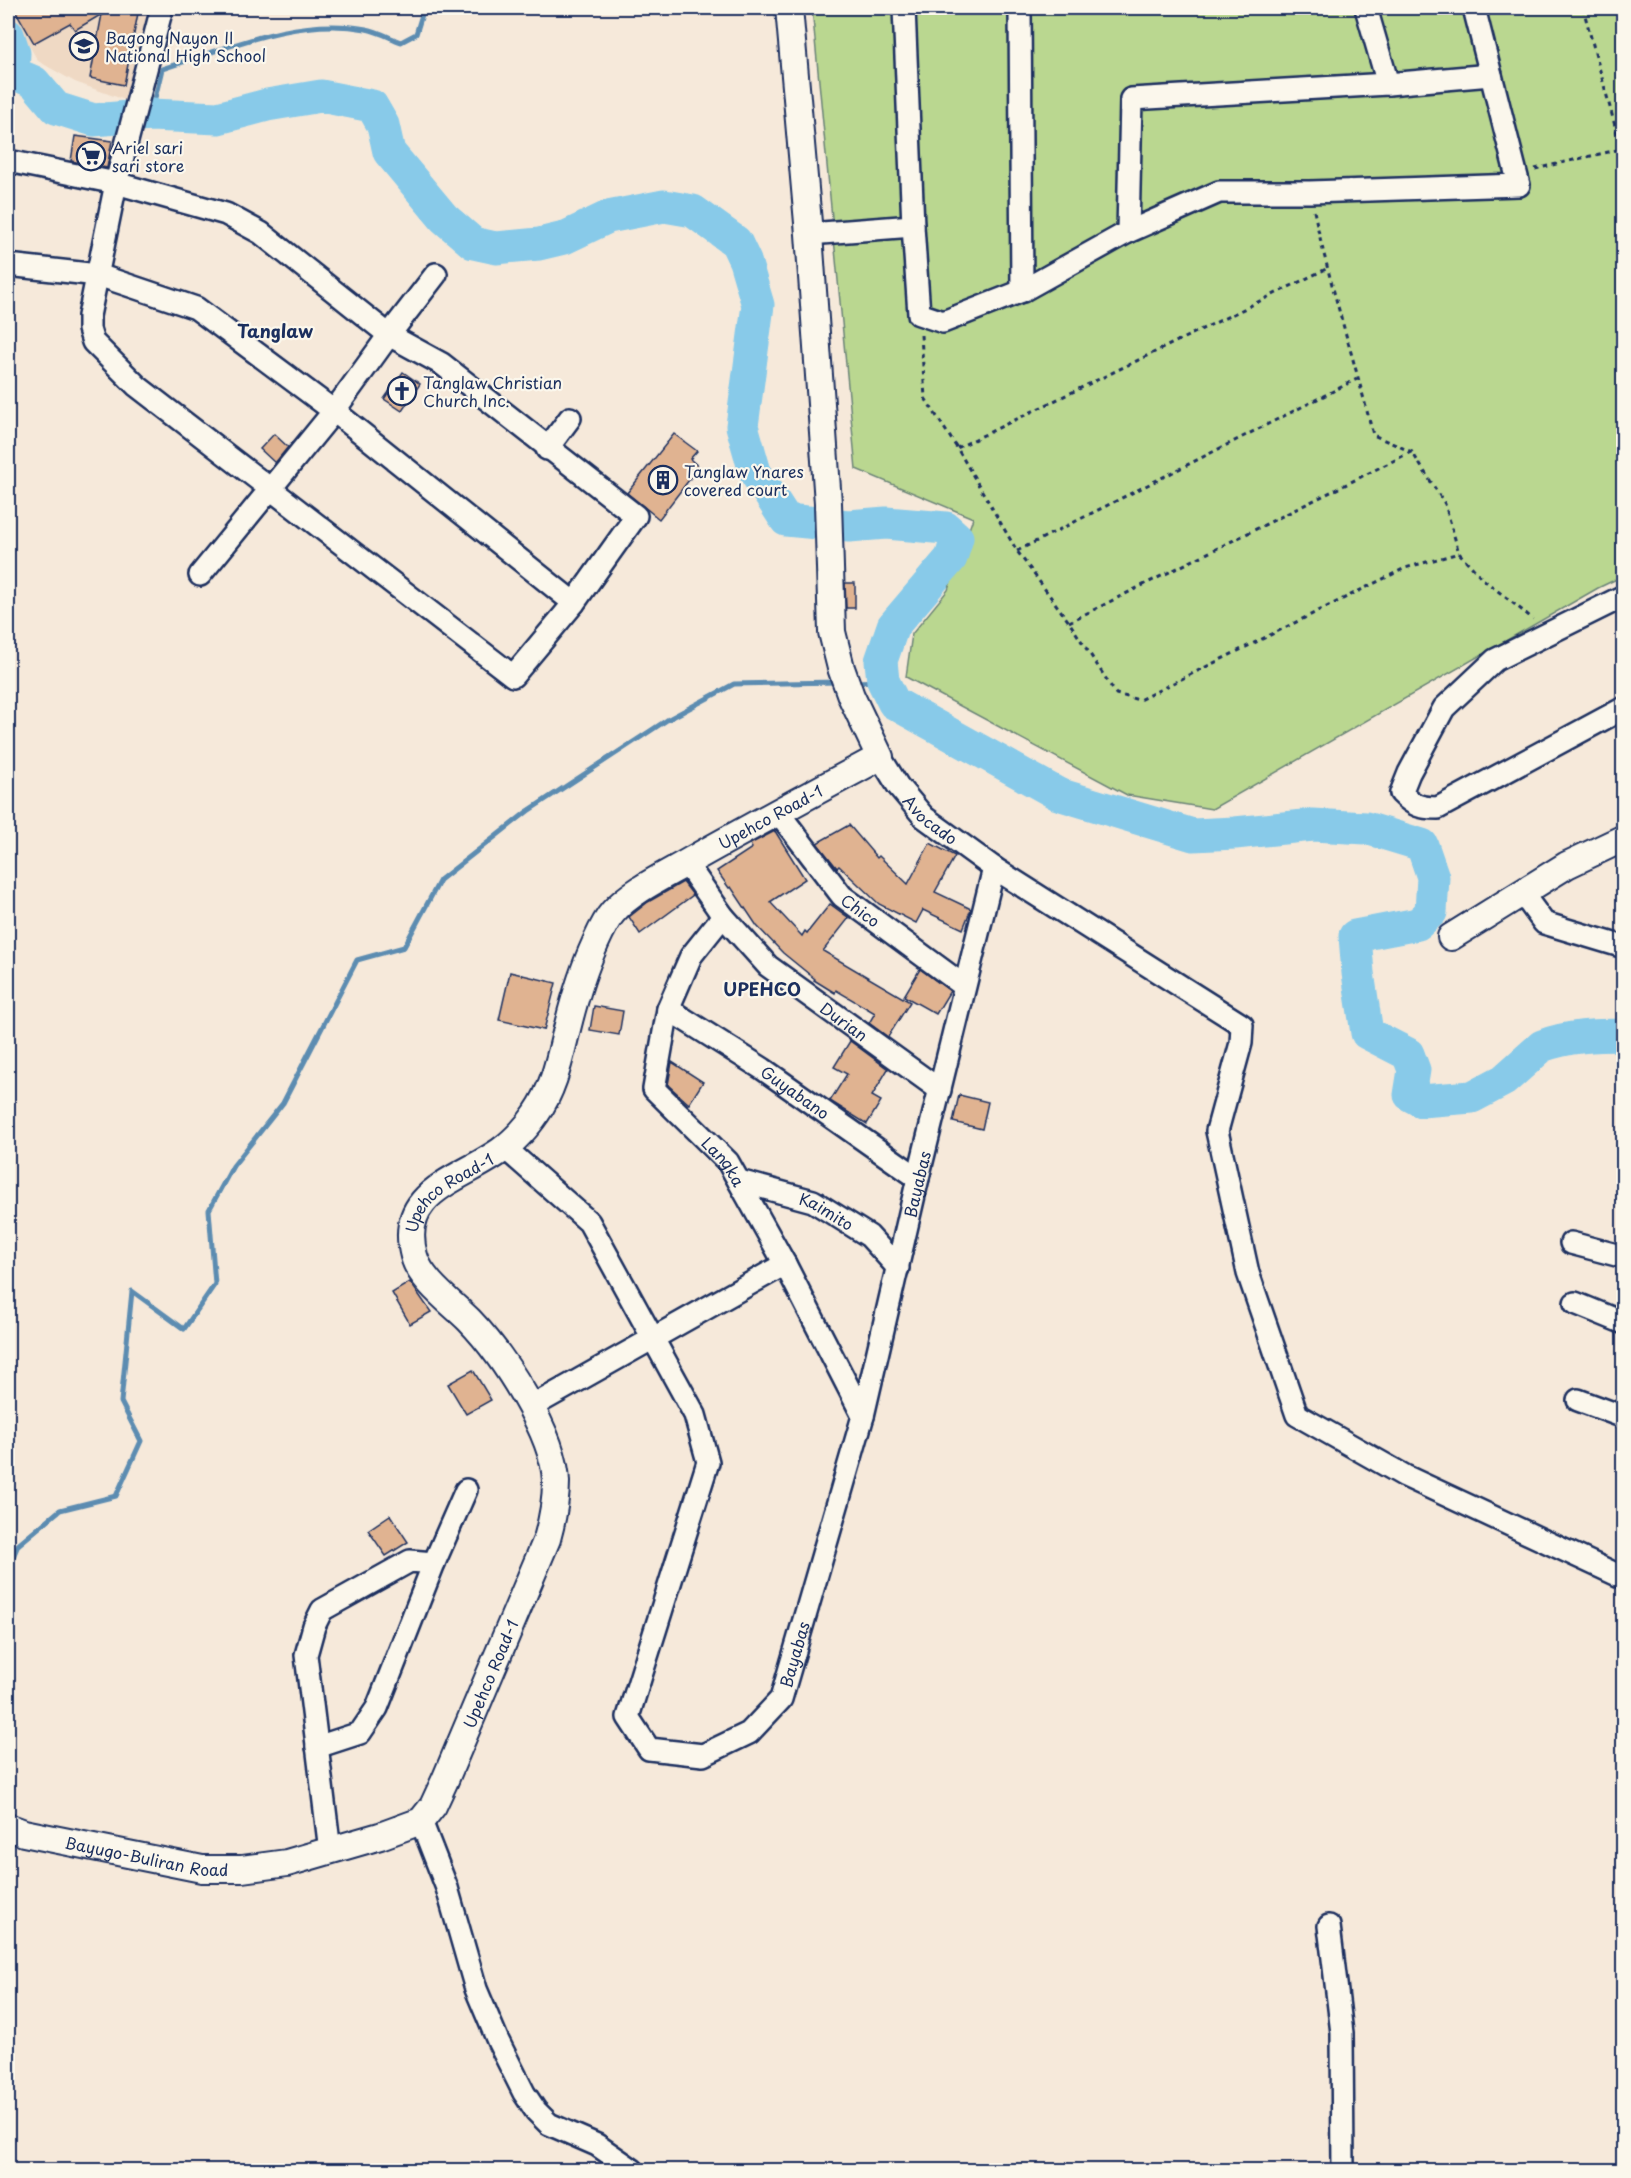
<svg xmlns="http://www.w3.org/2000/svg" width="1631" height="2178" font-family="'Playpen Sans',sans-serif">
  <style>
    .built { fill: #efd9c4 }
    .green { fill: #bad790; stroke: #6a8377; stroke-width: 1.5 }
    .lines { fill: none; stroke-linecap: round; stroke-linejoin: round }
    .stream { stroke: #5c8cb1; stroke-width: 5 }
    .river { stroke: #88cae9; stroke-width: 33 }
    .building { fill: #e0b391; stroke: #1b2f5e; stroke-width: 1.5 }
    .minor-casing { stroke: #1b2f5e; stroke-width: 26 }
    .tertiary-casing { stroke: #1b2f5e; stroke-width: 30 }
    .path { stroke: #1b2f5e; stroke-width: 3; stroke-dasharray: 4.5 4.5; stroke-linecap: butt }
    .minor { stroke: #fbf7ec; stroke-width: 21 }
    .tertiary { stroke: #fbf7ec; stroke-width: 26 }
    .labels { text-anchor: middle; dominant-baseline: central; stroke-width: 4.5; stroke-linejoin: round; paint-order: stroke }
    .poi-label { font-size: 16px; fill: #1b2f5e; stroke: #fbf7ec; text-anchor: start }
    .street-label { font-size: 16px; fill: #1b2f5e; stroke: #fbf7ec }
    .neighbourhood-label { font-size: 18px; font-weight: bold; fill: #1b2f5e; stroke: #fbf7ec }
  </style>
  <rect width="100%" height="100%" fill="#f6e9da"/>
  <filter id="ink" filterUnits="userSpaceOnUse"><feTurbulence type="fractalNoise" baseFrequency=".0167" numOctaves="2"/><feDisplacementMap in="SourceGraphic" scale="12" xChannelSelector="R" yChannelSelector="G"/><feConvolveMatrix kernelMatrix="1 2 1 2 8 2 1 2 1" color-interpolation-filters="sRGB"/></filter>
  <g filter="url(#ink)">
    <polygon class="built" points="8,8 149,8 125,100 75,82 38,61"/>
    <polygon class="green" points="812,8 1623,8 1623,576 1598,588 1212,809 1127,795 906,677 912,634 948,590 973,518 856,469"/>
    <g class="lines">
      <g class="stream">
        <path d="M151,115l11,-46c66,-21 134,-53 204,-40 12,2 24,9 35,13l15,-8 8,-26"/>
        <polyline points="854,682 883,681"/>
        <polyline points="8,1569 18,1545 60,1510 116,1496 141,1441 121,1402 132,1291 184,1329 215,1284 209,1210 233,1166 283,1103 357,960 404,947 440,880 528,811 667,720 734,684 839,682"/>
      </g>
      <path class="river" d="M8,35l6,18 -1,20 21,9 22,26 38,12 57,-5 67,3 49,-13 54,-9 51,10 11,19 6,27 55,66 29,25 23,5 43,-4 25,-6 44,-21 56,-11 29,5 43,31 9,19 13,44 -16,121 13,46 31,48 63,6 37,-3 60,5 11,10 -6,20 -58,68 -12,35 2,20 11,22 164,91 135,41 42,-2 78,-8 53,3 56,17 11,32 -2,35 -13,12 -63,12 3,37 9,60 41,21 6,16 -4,25 11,6 51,-4 32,-17 38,-34c25,-10 55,-11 82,-11"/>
    </g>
    <g class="building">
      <polygon points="14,8 139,8 124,85 90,78 102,14 75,30 70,23 34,43"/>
      <polygon points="75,136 112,141 107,168 71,161"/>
      <polygon points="403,372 420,384 402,411 384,399"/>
      <polygon points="274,434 288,447 275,463 260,449"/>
      <polygon points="674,434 697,451 690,459 699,467 659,519 627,493"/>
      <polygon points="845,583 855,583 855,608 846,608"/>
      <polygon points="849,825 877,858 879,856 908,884 930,843 955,856 935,892 971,909 963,929 923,910 916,923 879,904 839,866 837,868 817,843"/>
      <polygon points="775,831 805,879 770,902 802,936 805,931 807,933 830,904 849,918 823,951 910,1002 888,1037 869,1023 875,1013 836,990 835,993 814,980 815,979 783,953 757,926 731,887 729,888 717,871 752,848 750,844"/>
      <polygon points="683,882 693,895 640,934 629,917 648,902"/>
      <polygon points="920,969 950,991 936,1014 904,996"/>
      <polygon points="510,972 556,983 544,1030 499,1020"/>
      <polygon points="594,1006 623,1011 619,1035 590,1030"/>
      <polygon points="850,1041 888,1069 872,1096 881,1101 867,1124 830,1101 847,1074 834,1067"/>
      <polygon points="672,1062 703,1082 689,1104 668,1085"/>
      <polygon points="959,1095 988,1102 982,1129 953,1122"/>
      <polygon points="410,1282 431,1312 410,1324 392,1293"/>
      <polygon points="473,1370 491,1400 466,1414 448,1384"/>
      <polygon points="390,1515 408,1542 386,1556 368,1530"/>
    </g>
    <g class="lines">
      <g class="minor-casing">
        <g id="minor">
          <polyline points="904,8 913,226 919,314 943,322 1022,291 1128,232 1219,192 1310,192 1519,185 1474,8"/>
          <polyline points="1020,8 1022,291"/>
          <polyline points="1366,8 1388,84"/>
          <polyline points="8,161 116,183 226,214 261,233 389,335 442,364 636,516 574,603 513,676 137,386 93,342 89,329 89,316 116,183 162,8"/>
          <polyline points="1128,232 1131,99 1388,84 1491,75"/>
          <polyline points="809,234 913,226"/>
          <polyline points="8,265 98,275 196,308 334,411 574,603"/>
          <polyline points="547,449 570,418"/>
          <polyline points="200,575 334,411 389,335 436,274"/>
          <path d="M1624,596l-129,64 -51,48 -35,65 -8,20c13,13 19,15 37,15l186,-100"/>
          <path id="s1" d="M880,757l18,29 26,31 70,51 248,157 -1,18 -24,88 31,142 49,142 108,61 219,102"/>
          <path id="s2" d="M778,812l64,84 122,90"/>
          <path id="s3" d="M686,863l37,53 45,50 172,124"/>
          <polyline points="1522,893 1544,923 1624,947"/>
          <path id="s4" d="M723,916l-32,40 -23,53 -14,80 74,73 57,102 78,152"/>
          <path id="s5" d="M668,1009l95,60 155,109"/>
          <path id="s6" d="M505,1148l84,74 106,193 13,47 -80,255 21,32 54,6 46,-22 32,-34 82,-283 55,-238 76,-310"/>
          <path id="s7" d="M739,1181l74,20 56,35 29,32"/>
          <polyline points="1571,1243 1624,1257"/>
          <polyline points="1575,1303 1624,1323"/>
          <polyline points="1578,1400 1624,1417"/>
          <polyline points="531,1407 785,1264"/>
          <polyline points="317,1747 360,1733 377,1708 434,1563 466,1490"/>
          <polyline points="421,1821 447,1888 476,1989 498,2041 524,2093 536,2111 549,2124 597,2145 633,2170"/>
          <polyline points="330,1851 306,1655 314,1626 322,1610 410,1561 434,1563"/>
          <polyline points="1329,1926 1342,2033 1343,2170"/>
        </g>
      </g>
      <g class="tertiary-casing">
        <g id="tertiary">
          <polyline points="1451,937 1567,865 1624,838"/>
          <path id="s8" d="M8,1827l16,6 178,36h40l45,-6 93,-27 41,-15 12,-15 12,-26 102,-241c5,-18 9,-38 9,-57 -1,-48 -54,-128 -87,-162 -17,-17 -49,-40 -55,-64 -18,-66 48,-76 89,-107 11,-8 25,-23 33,-35 19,-27 24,-58 32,-89 7,-28 15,-55 27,-81 5,-11 10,-23 18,-32 19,-22 55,-38 80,-53 62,-35 124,-68 187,-102l-29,-61 -10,-28 -9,-36 -4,-129 -19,-269 -20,-226"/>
        </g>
      </g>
      <g class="path">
        <polyline points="1583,8 1624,159"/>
        <polyline points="1535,169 1621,149"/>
        <path d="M1314,211c16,76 41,149 59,224l39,17 33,52 14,49 25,27 49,39"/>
        <polyline points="921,335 925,398 957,448 1017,551 1069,622 1116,694 1139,700 1405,568 1459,553"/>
        <polyline points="957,448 1326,269"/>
        <polyline points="1017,551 1359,378"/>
        <polyline points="1069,622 1411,452"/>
      </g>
      <use href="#minor" class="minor"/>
      <use href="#tertiary" class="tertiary"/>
    </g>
  </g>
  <defs>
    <g id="school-ring" transform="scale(1.5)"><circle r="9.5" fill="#fbf7ec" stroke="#1b2f5e" stroke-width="1.5"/><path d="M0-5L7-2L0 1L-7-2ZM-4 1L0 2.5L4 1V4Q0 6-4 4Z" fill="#1b2f5e"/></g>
    <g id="supermarket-ring" transform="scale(1.5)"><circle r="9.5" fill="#fbf7ec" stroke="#1b2f5e" stroke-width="1.5"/><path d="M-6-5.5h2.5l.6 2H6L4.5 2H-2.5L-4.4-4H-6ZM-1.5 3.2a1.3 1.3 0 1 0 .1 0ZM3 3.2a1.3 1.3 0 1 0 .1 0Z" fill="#1b2f5e"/></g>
    <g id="church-ring" transform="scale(1.5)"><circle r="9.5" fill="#fbf7ec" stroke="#1b2f5e" stroke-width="1.5"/><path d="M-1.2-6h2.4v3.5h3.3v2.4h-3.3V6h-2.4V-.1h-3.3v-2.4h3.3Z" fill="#1b2f5e"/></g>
    <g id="building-ring" transform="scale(1.5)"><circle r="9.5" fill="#fbf7ec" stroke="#1b2f5e" stroke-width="1.5"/><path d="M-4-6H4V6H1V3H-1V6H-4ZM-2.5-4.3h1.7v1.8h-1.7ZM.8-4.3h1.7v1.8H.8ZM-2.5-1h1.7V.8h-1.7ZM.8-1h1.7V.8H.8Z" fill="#1b2f5e"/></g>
  </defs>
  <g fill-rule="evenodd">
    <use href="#school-ring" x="84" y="46"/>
    <use href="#supermarket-ring" x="91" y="156"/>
    <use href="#church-ring" x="402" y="391"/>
    <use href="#building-ring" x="663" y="480"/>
  </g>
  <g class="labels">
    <g class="poi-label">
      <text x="105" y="37">Bagong Nayon II<tspan x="105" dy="18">National High School</tspan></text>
      <text x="112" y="147">Ariel sari<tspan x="112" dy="18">sari store</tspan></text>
      <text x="423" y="382">Tanglaw Christian<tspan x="423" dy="18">Church Inc.</tspan></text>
      <text x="684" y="471">Tanglaw Ynares<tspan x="684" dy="18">covered court</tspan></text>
    </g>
    <g class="street-label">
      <text stroke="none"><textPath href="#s8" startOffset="1668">Upehco Road-1</textPath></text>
      <text stroke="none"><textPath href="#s1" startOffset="81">Avocado</textPath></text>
      <text stroke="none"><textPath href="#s2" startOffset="129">Chico</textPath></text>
      <text stroke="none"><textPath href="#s3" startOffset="226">Durian</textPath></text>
      <text stroke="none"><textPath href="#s5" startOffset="152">Guyabano</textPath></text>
      <text stroke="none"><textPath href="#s4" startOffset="291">Langka</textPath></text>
      <text stroke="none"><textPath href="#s6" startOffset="1371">Bayabas</textPath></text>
      <text stroke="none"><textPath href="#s8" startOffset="1146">Upehco Road-1</textPath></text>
      <text stroke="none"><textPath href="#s7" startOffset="93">Kaimito</textPath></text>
      <text stroke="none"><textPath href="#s6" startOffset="885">Bayabas</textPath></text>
      <text stroke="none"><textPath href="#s8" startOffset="588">Upehco Road-1</textPath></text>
      <text stroke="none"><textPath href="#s8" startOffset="142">Bayugo-Buliran Road</textPath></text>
    </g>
    <g class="neighbourhood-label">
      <text x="275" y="330">Tanglaw</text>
      <text x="762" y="988">UPEHCO</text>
    </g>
  </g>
  <rect width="1631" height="2178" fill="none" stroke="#fbf7ec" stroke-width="30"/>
  <rect x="15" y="15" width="1601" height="2148" fill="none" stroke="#1b2f5e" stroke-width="2" filter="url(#ink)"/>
</svg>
